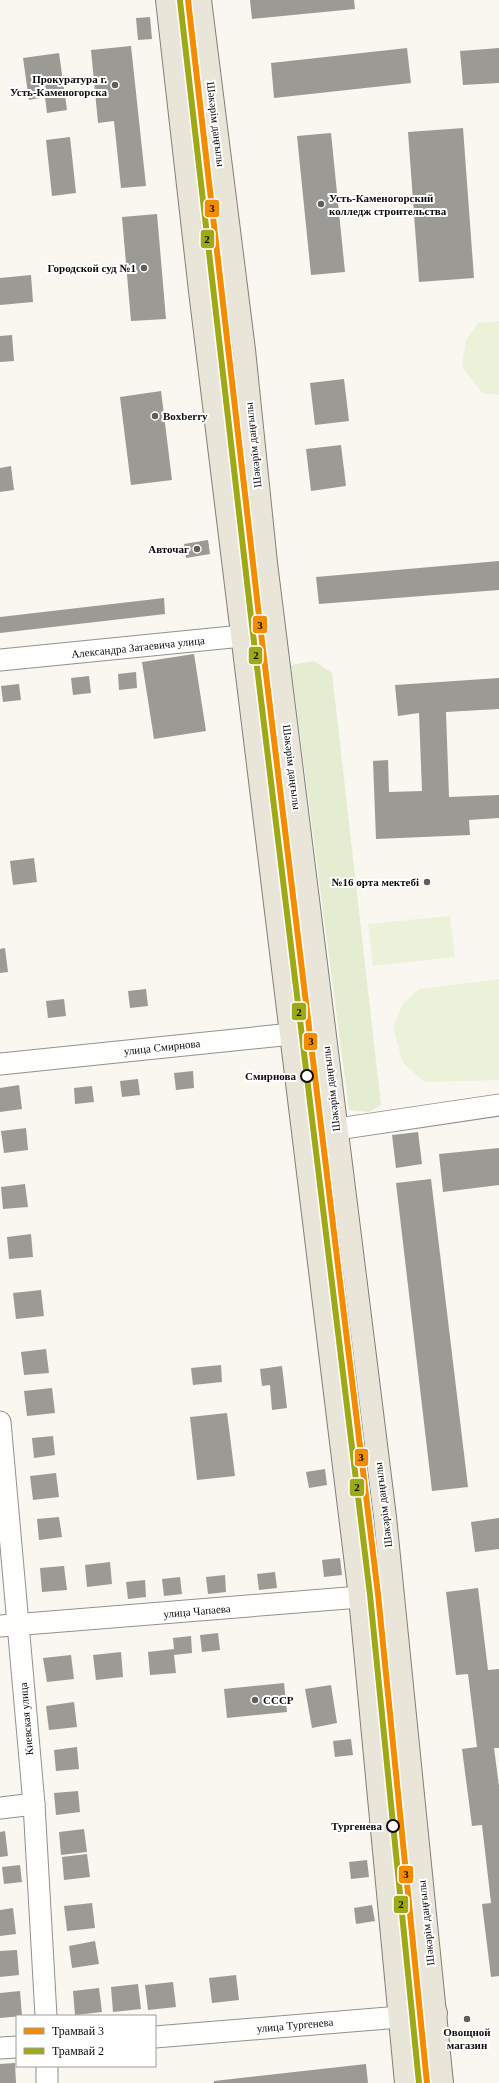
<svg xmlns="http://www.w3.org/2000/svg" width="499" height="2083" font-family="'Times New Roman',serif">
  <style>
    .green { fill: #e4edd1 }
    .pitch { fill: #ecf1da }
    .building { fill: #9c9a95 }
    .lines { fill: none; stroke-linecap: round; stroke-linejoin: round }
    .minor-casing { stroke: #92918e; stroke-width: 23 }
    .major-casing { stroke: #7f7f7b; stroke-width: 24 }
    .minor { stroke: #fefefd; stroke-width: 21 }
    .major { stroke: #eae5d9; stroke-width: 22 }
    .tram-1-casing { stroke: #fff; stroke-width: 9 }
    .tram-2-casing { stroke: #fff; stroke-width: 9 }
    .tram-1 { stroke: #f38c01; stroke-width: 6 }
    .tram-2 { stroke: #9ea915; stroke-width: 6 }
    .poi-dot { fill: #5e5e5b; stroke: #fff; stroke-width: 1.5 }
    .stop-dot { fill: #fff; stroke: #0b0b0b; stroke-width: 2 }
    .labels { text-anchor: middle; dominant-baseline: central; stroke-width: 4; stroke-linejoin: round; paint-order: stroke }
    .poi-label { font-size: 11px; font-weight: bold; fill: #0b0b0b; stroke: #fff; text-anchor: end }
    .street-label { font-size: 11px; fill: #0b0b0b; stroke: #fff }
    .stop-label { font-size: 11px; font-weight: bold; fill: #0b0b0b; stroke: #fff; text-anchor: end }
    .line-badge { stroke: #fff; stroke-width: 1.5 }
    .pale-badge-label { font-size: 11px; text-anchor: middle; font-weight: bold; fill: #111 }
  </style>
  <rect width="100%" height="100%" fill="#f9f7ef"/>
  <polygon class="green" points="314,661 332,673 381,1105 369,1112 349,1110 291,665"/>
  <g class="pitch">
    <polygon points="499,321 499,395 482,393 462,366 466,340 478,323"/>
    <polygon points="450,916 455,957 373,966 368,924"/>
    <polygon points="499,979 499,1080 425,1082 403,1063 393,1027 403,1004 419,989"/>
  </g>
  <g class="building">
    <polygon points="250,0 354,0 355,9 252,19"/>
    <polygon points="150,17 152,39 138,40 136,18"/>
    <polygon points="131,46 146,186 121,188 114,121 98,123 91,50"/>
    <polygon points="407,48 411,83 274,98 271,63"/>
    <polygon points="499,48 499,83 463,85 460,51"/>
    <polygon points="59,53 67,110 47,113 45,97 29,100 23,58"/>
    <polygon points="463,128 474,278 419,282 408,132"/>
    <polygon points="331,133 345,272 311,275 297,136"/>
    <polygon points="70,137 76,193 52,196 46,140"/>
    <polygon points="157,214 166,319 131,321 122,217"/>
    <polygon points="31,275 33,302 0,305 0,278"/>
    <polygon points="12,335 14,361 0,362 0,336"/>
    <polygon points="344,379 349,421 315,425 310,383"/>
    <polygon points="161,391 172,480 131,485 120,397"/>
    <polygon points="341,445 346,486 311,491 306,449"/>
    <polygon points="11,466 14,490 0,492 0,468"/>
    <polygon points="208,540 210,554 186,558 184,544"/>
    <polygon points="499,561 499,590 319,604 316,577"/>
    <polygon points="164,598 165,614 0,633 0,617"/>
    <polygon points="194,654 206,731 154,739 142,662"/>
    <polygon points="136,672 137,688 119,690 118,674"/>
    <polygon points="89,676 91,693 73,695 71,678"/>
    <polygon points="499,678 499,709 446,712 449,797 499,795 499,818 469,820 470,835 376,839 373,761 388,760 389,792 422,791 419,713 398,716 395,685"/>
    <polygon points="19,684 21,700 3,702 1,686"/>
    <polygon points="34,858 37,882 13,885 10,861"/>
    <polygon points="5,948 8,972 0,973 0,949"/>
    <polygon points="146,989 148,1006 130,1008 128,991"/>
    <polygon points="64,999 66,1016 48,1018 46,1001"/>
    <polygon points="193,1071 194,1088 176,1090 174,1073"/>
    <polygon points="138,1079 140,1095 122,1097 120,1081"/>
    <polygon points="19,1085 22,1109 0,1112 0,1088"/>
    <polygon points="92,1086 94,1102 75,1104 74,1088"/>
    <polygon points="26,1128 28,1150 4,1153 1,1131"/>
    <polygon points="418,1132 422,1164 396,1168 392,1135"/>
    <polygon points="499,1148 499,1185 443,1192 439,1154"/>
    <polygon points="431,1179 468,1487 432,1491 396,1183"/>
    <polygon points="25,1184 28,1207 3,1209 1,1187"/>
    <polygon points="31,1234 33,1257 9,1259 7,1237"/>
    <polygon points="41,1290 44,1316 16,1319 13,1293"/>
    <polygon points="46,1349 49,1373 24,1375 21,1352"/>
    <polygon points="221,1365 222,1382 193,1385 191,1368"/>
    <polygon points="282,1366 287,1408 272,1410 270,1385 262,1386 260,1369"/>
    <polygon points="52,1388 55,1413 27,1416 24,1391"/>
    <polygon points="227,1413 235,1476 197,1480 190,1417"/>
    <polygon points="53,1436 55,1455 34,1458 32,1438"/>
    <polygon points="325,1469 327,1485 309,1488 306,1472"/>
    <polygon points="56,1473 59,1497 33,1500 30,1476"/>
    <polygon points="59,1517 62,1537 39,1540 37,1519"/>
    <polygon points="499,1518 499,1549 475,1552 471,1522"/>
    <polygon points="340,1558 342,1575 324,1577 322,1560"/>
    <polygon points="110,1562 112,1584 87,1587 85,1565"/>
    <polygon points="64,1566 67,1590 42,1592 40,1568"/>
    <polygon points="275,1572 277,1588 259,1590 257,1574"/>
    <polygon points="225,1575 226,1592 208,1594 206,1577"/>
    <polygon points="180,1577 182,1594 164,1596 162,1579"/>
    <polygon points="145,1580 146,1597 128,1599 126,1582"/>
    <polygon points="478,1588 488,1670 499,1669 499,1748 494,1748 499,1786 499,1976 491,1977 482,1904 491,1903 482,1825 472,1826 462,1749 477,1747 468,1674 456,1675 446,1592"/>
    <polygon points="218,1633 220,1650 202,1652 200,1635"/>
    <polygon points="191,1636 192,1653 174,1655 176,1673 150,1675 148,1652 174,1649 173,1638"/>
    <polygon points="121,1652 123,1677 96,1680 93,1655"/>
    <polygon points="71,1655 74,1679 47,1682 43,1658"/>
    <polygon points="284,1683 287,1712 227,1718 224,1689"/>
    <polygon points="331,1685 337,1723 312,1728 305,1689"/>
    <polygon points="74,1702 77,1727 49,1730 46,1706"/>
    <polygon points="351,1739 353,1755 335,1757 333,1741"/>
    <polygon points="77,1747 79,1769 56,1771 54,1750"/>
    <polygon points="78,1791 80,1812 56,1815 54,1793"/>
    <polygon points="84,1829 87,1852 61,1855 59,1832"/>
    <polygon points="5,1831 8,1856 0,1857 0,1832"/>
    <polygon points="87,1854 90,1877 64,1880 62,1857"/>
    <polygon points="367,1860 369,1877 351,1879 349,1862"/>
    <polygon points="20,1865 22,1882 4,1884 2,1867"/>
    <polygon points="92,1903 95,1928 67,1931 64,1906"/>
    <polygon points="372,1905 375,1921 356,1924 354,1908"/>
    <polygon points="13,1908 16,1934 0,1936 0,1910"/>
    <polygon points="95,1941 99,1964 72,1968 69,1946"/>
    <polygon points="17,1950 19,1975 0,1977 0,1951"/>
    <polygon points="236,1975 239,2000 212,2003 209,1978"/>
    <polygon points="173,1982 176,2007 148,2010 145,1985"/>
    <polygon points="138,1984 141,2009 113,2012 111,1987"/>
    <polygon points="99,1988 102,2012 75,2015 73,1991"/>
    <polygon points="20,1991 22,2016 0,2018 0,1993"/>
    <polygon points="15,2063 16,2083 0,2083 0,2064"/>
    <polygon points="366,2064 368,2083 214,2083 214,2081"/>
  </g>
  <g class="lines">
    <g class="minor-casing">
      <g id="minor">
        <polyline points="0,660 242,636"/>
        <polyline points="0,1064 292,1034"/>
        <polyline points="304,1134 499,1105"/>
        <polyline points="0,1422 34,1804 46,2016"/>
        <polyline points="0,1626 360,1597"/>
        <polyline points="0,1808 34,1804"/>
        <polyline points="155,2037 400,2017"/>
        <polyline points="0,2048 17,2047"/>
        <polyline points="47,2083 47,2066"/>
      </g>
    </g>
    <g class="major-casing">
      <g id="major">
        <polyline points="167,0 200,291 360,1597 406,2083"/>
        <polyline points="200,0 244,350 266,563 385,1517 442,2083"/>
        <polyline points="400,2017 436,2013"/>
      </g>
    </g>
    <use href="#minor" class="minor"/>
    <use href="#major" class="major"/>
    <g class="tram-1-casing">
      <polyline id="tram-1" points="188,0 261,633 378,1594 427,2083"/>
    </g>
    <g class="tram-2-casing">
      <polyline id="tram-2" points="180,1 253,634 370,1595 419,2083"/>
    </g>
    <use href="#tram-1" class="tram-1"/>
    <use href="#tram-2" class="tram-2"/>
  </g>
  <g class="poi-dot">
    <circle cx="115" cy="85" r="4"/>
    <circle cx="321" cy="204" r="4"/>
    <circle cx="144" cy="268" r="4"/>
    <circle cx="155" cy="416" r="4"/>
    <circle cx="197" cy="549" r="4"/>
    <circle cx="427" cy="882" r="4"/>
    <circle cx="255" cy="1700" r="4"/>
    <circle cx="467" cy="2019" r="4"/>
  </g>
  <g class="stop-dot">
    <circle cx="307" cy="1076" r="6"/>
    <circle cx="393" cy="1826" r="6"/>
  </g>
  <g class="labels">
    <g class="poi-label">
      <text x="107" y="79">Прокуратура г.<tspan x="107" dy="13">Усть-Каменогорска</tspan></text>
      <text x="329" y="198" text-anchor="start">Усть-Каменогорский<tspan x="329" dy="13">колледж строительства</tspan></text>
      <text x="136" y="268">Городской суд №1</text>
      <text x="163" y="416" text-anchor="start">Boxberry</text>
      <text x="189" y="549">Авточаг</text>
      <text x="419" y="882">№16 орта мектебі</text>
      <text x="263" y="1700" text-anchor="start">СССР</text>
      <text x="467" y="2032" text-anchor="middle">Овощной<tspan x="467" dy="13">магазин</tspan></text>
    </g>
    <g class="street-label">
      <text transform="translate(216 124) rotate(83)">Шәкәрім даңғылы</text>
      <text transform="translate(253 445) rotate(-96)">Шәкәрім даңғылы</text>
      <text transform="translate(138 647) rotate(-6)">Александра Затаевича улица</text>
      <text transform="translate(292 767) rotate(83)">Шәкәрім даңғылы</text>
      <text transform="translate(162 1047) rotate(-6)">улица Смирнова</text>
      <text transform="translate(331 1089) rotate(-97)">Шәкәрім даңғылы</text>
      <text transform="translate(383 1505) rotate(-97)">Шәкәрім даңғылы</text>
      <text transform="translate(197 1611) rotate(-5)">улица Чапаева</text>
      <text transform="translate(26 1719) rotate(-95)">Киевская улица</text>
      <text transform="translate(426 1923) rotate(-96)">Шәкәрім даңғылы</text>
      <text transform="translate(295 2025) rotate(-5)">улица Тургенева</text>
    </g>
    <g class="stop-label">
      <text x="296" y="1076">Смирнова</text>
      <text x="382" y="1826">Тургенева</text>
    </g>
  </g>
  <g class="line-badge">
    <rect x="204" y="199" width="16" height="19" rx="4" fill="#f38c01"/>
    <rect x="200" y="229" width="15" height="20" rx="4" fill="#9ea915"/>
    <rect x="252" y="615" width="16" height="19" rx="4" fill="#f38c01"/>
    <rect x="248" y="646" width="15" height="19" rx="4" fill="#9ea915"/>
    <rect x="291" y="1002" width="16" height="19" rx="4" fill="#9ea915"/>
    <rect x="303" y="1032" width="15" height="19" rx="4" fill="#f38c01"/>
    <rect x="354" y="1448" width="15" height="19" rx="4" fill="#f38c01"/>
    <rect x="349" y="1478" width="16" height="19" rx="4" fill="#9ea915"/>
    <rect x="398" y="1865" width="16" height="19" rx="4" fill="#f38c01"/>
    <rect x="393" y="1895" width="16" height="19" rx="4" fill="#9ea915"/>
  </g>
  <g class="pale-badge-label">
    <text x="212" y="212">3</text>
    <text x="207" y="243">2</text>
    <text x="260" y="629">3</text>
    <text x="256" y="659">2</text>
    <text x="299" y="1016">2</text>
    <text x="311" y="1045">3</text>
    <text x="361" y="1461">3</text>
    <text x="357" y="1491">2</text>
    <text x="406" y="1878">3</text>
    <text x="401" y="1908">2</text>
  </g>
  <rect x="16" y="2015" width="140" height="52" fill="#ffffff" stroke="#9d9d9d"/>
  <rect x="24" y="2028" width="20" height="6" fill="#f38c01" stroke="#9d9d9d"/>
  <text x="52" y="2035" font-size="12" fill="#0b0b0b">Трамвай 3</text>
  <rect x="24" y="2048" width="20" height="6" fill="#9ea915" stroke="#9d9d9d"/>
  <text x="52" y="2055" font-size="12" fill="#0b0b0b">Трамвай 2</text>
</svg>
